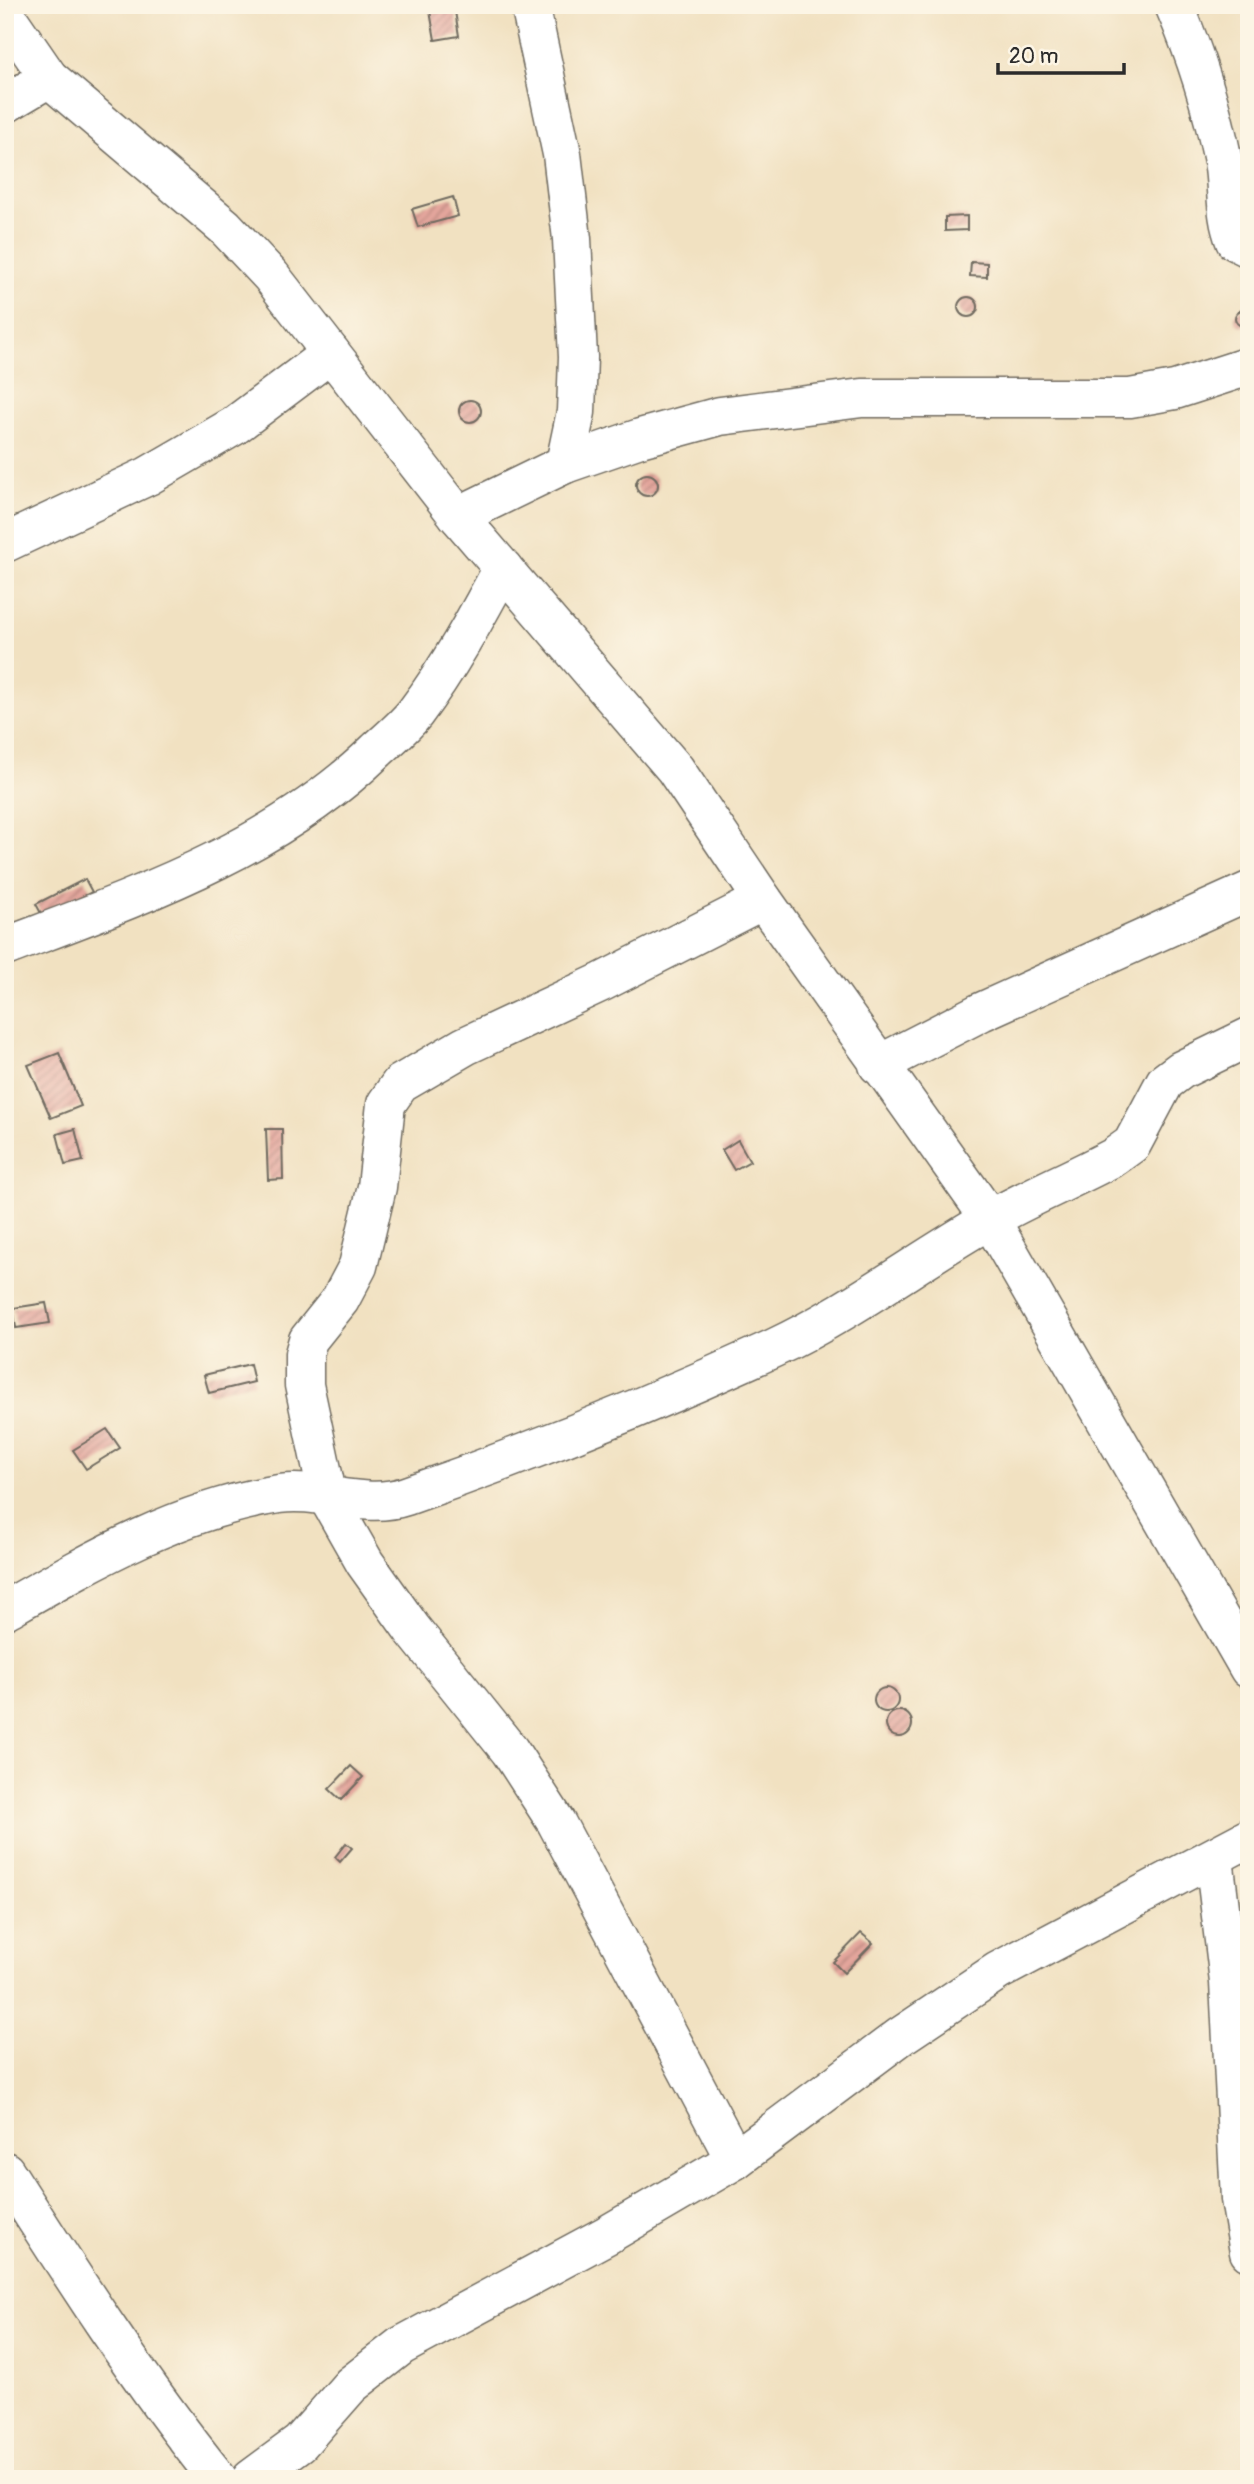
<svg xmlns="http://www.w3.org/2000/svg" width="1254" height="2484" font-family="Pangolin,sans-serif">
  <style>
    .building { fill: url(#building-hatch) }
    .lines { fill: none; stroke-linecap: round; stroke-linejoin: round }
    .minor-casing { stroke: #706b60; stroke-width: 41 }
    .minor { stroke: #fff; stroke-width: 38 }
  </style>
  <defs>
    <pattern id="building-hatch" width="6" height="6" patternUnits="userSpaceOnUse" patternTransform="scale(1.75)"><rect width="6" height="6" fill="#e4a69c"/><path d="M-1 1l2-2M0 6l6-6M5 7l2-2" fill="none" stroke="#b9877f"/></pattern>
  </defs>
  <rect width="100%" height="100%" fill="#fcf5e5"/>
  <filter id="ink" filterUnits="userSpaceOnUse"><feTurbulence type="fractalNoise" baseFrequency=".0143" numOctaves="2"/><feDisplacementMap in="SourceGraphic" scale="14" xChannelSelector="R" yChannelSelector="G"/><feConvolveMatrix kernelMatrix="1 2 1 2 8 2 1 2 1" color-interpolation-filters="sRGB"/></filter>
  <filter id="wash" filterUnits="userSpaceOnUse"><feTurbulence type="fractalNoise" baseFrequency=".00686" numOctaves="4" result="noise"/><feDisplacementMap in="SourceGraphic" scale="28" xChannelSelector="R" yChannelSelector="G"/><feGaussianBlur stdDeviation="1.57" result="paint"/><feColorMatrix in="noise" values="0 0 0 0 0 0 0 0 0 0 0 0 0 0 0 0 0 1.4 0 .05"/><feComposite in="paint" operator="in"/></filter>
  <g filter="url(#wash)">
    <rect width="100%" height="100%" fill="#f1e1c1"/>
    <g id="blocks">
      <g class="building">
        <polygon points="429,5 454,5 459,36 435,40"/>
        <polygon points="453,197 458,216 418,227 412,209"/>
        <polygon points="967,216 967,230 945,231 945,217"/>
        <polygon points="971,262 987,263 987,277 970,276"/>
        <circle cx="968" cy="307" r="10"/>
        <circle cx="1243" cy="318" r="8"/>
        <circle cx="470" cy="411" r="11"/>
        <circle cx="647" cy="485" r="11"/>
        <polygon points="85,879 92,892 43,917 36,904"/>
        <polygon points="59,1053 81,1106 51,1118 28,1065"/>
        <polygon points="75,1129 83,1161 65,1165 57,1134"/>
        <polygon points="266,1129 282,1129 283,1179 268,1180"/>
        <polygon points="738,1140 750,1161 734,1170 722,1150"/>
        <polygon points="46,1303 50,1323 16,1328 13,1308"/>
        <polygon points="250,1364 254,1382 209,1393 204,1375"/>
        <polygon points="107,1429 120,1448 86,1469 73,1450"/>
        <circle cx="886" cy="1700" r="12"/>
        <circle cx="899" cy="1724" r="13"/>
        <polygon points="351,1766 363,1777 341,1800 329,1789"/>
        <polygon points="346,1843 352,1848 340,1862 335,1857"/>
        <polygon points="861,1933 873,1943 844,1973 833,1962"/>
      </g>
    </g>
  </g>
  <g filter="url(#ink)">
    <use href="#blocks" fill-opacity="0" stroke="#706b60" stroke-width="2"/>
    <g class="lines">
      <g class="minor-casing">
        <g id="minor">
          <polyline points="530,5 562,154 572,239 578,357 576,412 565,464"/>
          <path d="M1174,5c22,51 38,102 49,156 5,28 1,53 12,80l14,7"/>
          <polyline points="5,14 49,78 225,227 271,276 458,516 675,769 763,900 990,1219 1249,1669"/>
          <polyline points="5,104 49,78"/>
          <polyline points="458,516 565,464 640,438 720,416 862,398 1130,398 1175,390 1249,366"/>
          <polyline points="5,543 148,476 234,426 331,353"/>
          <path d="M5,947c131,-50 270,-97 372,-197 13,-12 27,-23 38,-37 34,-45 61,-95 88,-145"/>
          <polyline points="878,1065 981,1012 1249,891"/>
          <path d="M5,1610c86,-49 175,-101 274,-116 41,-6 86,16 127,2 124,-43 249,-93 368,-148 75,-35 143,-87 215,-128 40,-23 84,-41 125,-63l18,-13 33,-62 16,-12 68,-33"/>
          <polyline points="1214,1858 1229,1982 1240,2199 1249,2252"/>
          <polyline points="735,2160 556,1822 510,1751 412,1629 365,1563 328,1498 304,1385 304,1354 308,1340 340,1300 358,1266 377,1187 386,1104 400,1084 465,1046 602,982 763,900"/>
          <path d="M5,2171c67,105 134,210 213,308"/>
          <polyline points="251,2479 300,2443 351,2385 401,2346 607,2235 735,2160 901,2036 998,1971 1249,1838"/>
        </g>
      </g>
      <use href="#minor" class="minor"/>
    </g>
  </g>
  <rect width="1254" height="2484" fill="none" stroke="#fcf5e5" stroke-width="28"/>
  <path d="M998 63v10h126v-10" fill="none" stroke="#2b2b2b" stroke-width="3.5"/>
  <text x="1009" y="63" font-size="21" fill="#2b2b2b" stroke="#fcf5e5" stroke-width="5" paint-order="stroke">20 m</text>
</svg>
